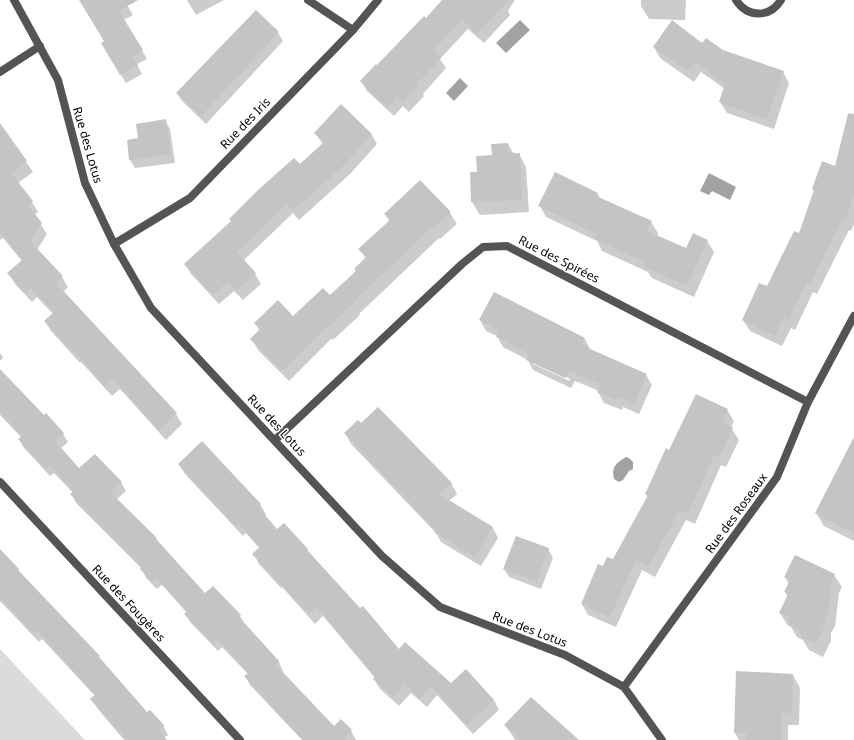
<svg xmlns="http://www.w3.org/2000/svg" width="854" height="740" font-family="'Noto Sans',sans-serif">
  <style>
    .green { fill: #dbdbdb }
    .water { fill: #a2a2a2 }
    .shadow { fill: #0003; fill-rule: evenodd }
    .building { fill: #c4c4c4 }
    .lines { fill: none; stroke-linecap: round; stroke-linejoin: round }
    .minor { stroke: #545454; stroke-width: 8 }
    .labels { text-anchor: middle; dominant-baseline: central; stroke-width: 3; stroke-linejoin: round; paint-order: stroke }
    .street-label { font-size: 12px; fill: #000; stroke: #fff }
  </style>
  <rect width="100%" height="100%" fill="#fff"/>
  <polygon class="green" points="0,649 85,740 0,740"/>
  <g class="water">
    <polygon points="520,20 530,30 506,53 496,43"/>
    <polygon points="460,78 468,86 454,101 446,93"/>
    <polygon points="709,173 736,187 730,200 712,191 709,195 700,191"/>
    <path d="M626,457l3,1 4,4v7l-4,2 -6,9 -4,2 -5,-3c-3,-12 2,-16 12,-22z"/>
  </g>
  <g class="shadow">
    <polygon points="80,0 124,0 133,15 124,20 147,59 137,64 142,74 126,83 102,43 105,42"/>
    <polygon points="187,0 224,0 196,15"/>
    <polygon points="444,0 515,0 508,11 510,15 484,43 468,29 440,59 446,68 423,94 424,96 409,112 403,106 394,116 367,91 361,81 426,19"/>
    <polygon points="641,0 686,0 685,20 649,19 641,6"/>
    <polygon points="278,33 283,41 206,124 182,101 177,93"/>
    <polygon points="703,44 783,72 789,83 774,129 727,113 720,102 725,89 701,72 694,82 660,58 654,47"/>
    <polygon points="341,106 372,135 377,144 350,174 299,220 293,213 243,261 255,274 261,284 243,300 234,291 219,304 191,274 185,264 300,166 323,144 315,133"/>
    <polygon points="849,113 854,114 854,224 851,231 849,230 817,294 813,292 795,330 791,328 782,346 750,331 743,320 767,287 799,235 815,193 813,189 836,167"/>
    <polygon points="165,120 170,129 175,163 135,168 130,160 139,139"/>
    <polygon points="2,127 33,172 18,183 32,202 38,212 34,215 47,234 37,250 62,277 68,287 63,292 176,414 182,424 166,440 120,389 112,396 81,362 80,363 51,331 45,321 53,314 37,297 32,302 15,284 9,274 22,261 3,238 0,240 0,128"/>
    <polygon points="508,144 514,154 519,154 526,167 529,212 480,215 472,202 493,156"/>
    <polygon points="597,193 600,198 651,222 658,233 657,236 687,249 707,241 714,252 694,297 652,278 648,272 602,251 597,241 546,217 540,206"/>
    <polygon points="450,213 457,224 440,239 439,238 359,314 360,315 333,340 332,338 289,381 258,350 252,339 260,331 255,323 293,317 330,296 356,272 355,269 366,259 360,249 389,221 386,214"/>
    <path d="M480,320l104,18 6,11v1l56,25 6,10 -13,29 -16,-7 -1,3 -18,-7 -6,-11 1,-1 -24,-10 -4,7 -38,-18 -5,-10 -25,-13 -6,-11 -11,-5zM533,362l37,17v2l-37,-17z"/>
    <polygon points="0,353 3,358 0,361"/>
    <polygon points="0,370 44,416 63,434 68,442 60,449 79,470 121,482 126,491 116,500 156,539 159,543 205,595 213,587 240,616 245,625 279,662 283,671 282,672 333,728 341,721 351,731 356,740 302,740 250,685 245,676 248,674 222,647 218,651 190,622 185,614 187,613 162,585 157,589 146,578 142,569 76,503 72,495 73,493 54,473 50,476 24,448 19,439 21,437 0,415"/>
    <polygon points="697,395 727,410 734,421 731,428 739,440 726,467 721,465 695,524 686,520 655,577 642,570 616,627 588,615 582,604 603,567 613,561 648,498 646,494 670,451"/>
    <polygon points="346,434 451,483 457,494 449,501 493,528 498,538 481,566 441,542 436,533 351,444"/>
    <polygon points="854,456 854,541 824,526 816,513"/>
    <polygon points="179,464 260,504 266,514 265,516 277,530 284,524 307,550 311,555 399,651 451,684 494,700 499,710 473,734 437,695 427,707 411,693 399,706 380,689 374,679 375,678 323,616 315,624 282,587 281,588 259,564 254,554 260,549 246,533 243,536 185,474"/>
    <polygon points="548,549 553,558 541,589 509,577 504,569"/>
    <polygon points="0,551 69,626 70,625 147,713 163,725 168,735 164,738 166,740 124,740 97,708 92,699 95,696 42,639 39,642 0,601"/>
    <polygon points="795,556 834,575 842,587 839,593 835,626 831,633 831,641 823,657 809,650 803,640 797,637 791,627 788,626 780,613 788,597 785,592 789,585 785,577"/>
    <polygon points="793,675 800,688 799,725 788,725 788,740 739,740 735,733"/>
    <polygon points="506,726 578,740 515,740"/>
  </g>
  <g class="building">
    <polygon points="79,0 138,0 119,11 143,50 133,56 138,65 120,75 101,43 104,41"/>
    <polygon points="442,0 509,0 477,34 462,19 433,51 441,58 417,84 419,85 403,102 397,96 387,107 360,81 376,64 377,65 424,16 426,18"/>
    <polygon points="256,10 279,32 201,116 176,93"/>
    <polygon points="672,20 702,43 706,38 723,50 784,71 767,119 719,102 725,84 695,62 688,71 653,47"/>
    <polygon points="341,104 372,134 345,164 293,211 286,204 237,252 256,273 237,291 228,281 213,295 184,264 231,221 229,219 258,190 294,158 300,164 324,142 314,133"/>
    <polygon points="848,114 854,114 854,195 845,221 842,219 811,283 807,281 789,319 784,317 775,336 742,320 759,283 767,286 794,231 799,233 814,190 812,189 822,161 835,166"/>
    <polygon points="166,119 171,154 129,160 127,140 138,138 136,124"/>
    <polygon points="0,123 27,161 11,173 33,201 28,205 42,223 30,241 63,276 56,283 177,413 159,430 113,379 105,387 75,352 74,353 44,321 54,312 31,288 25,292 7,273 22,260 0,232"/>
    <polygon points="508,143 509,153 520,153 522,200 471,202 470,172 477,172 476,156 492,155 491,144"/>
    <polygon points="555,172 598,193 596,196 652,221 647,231 686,248 693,233 708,240 687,286 644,267 646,263 595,239 597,234 538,206"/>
    <polygon points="420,180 451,212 433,229 432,227 353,302 354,303 326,329 325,328 282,371 250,339 260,329 254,323 278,300 293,316 323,288 330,295 356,271 354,269 366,257 358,249 390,220 384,214"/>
    <polygon points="494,292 585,338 581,345 647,374 634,404 617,397 616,400 597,392 601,384 569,371 565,378 526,360 529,354 496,337 499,331 479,320"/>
    <polygon points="0,369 44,415 46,413 64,433 55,441 79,468 95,454 122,482 110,492 157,538 156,539 205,593 213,586 241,615 239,617 279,661 276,665 334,726 341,719 352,730 344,738 346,740 303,740 244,676 248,673 217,639 213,643 184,614 187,611 156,577 151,581 140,569 142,567 70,494 74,491 49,465 45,468 18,439 22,436 0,412"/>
    <polygon points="696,394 728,409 722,422 733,428 719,457 715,454 688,513 680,510 648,567 636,560 610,617 581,604 598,564 603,566 607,557 613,559 648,495 645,494 666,448 669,450"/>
    <polygon points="378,407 452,483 439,494 493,527 475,557 434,532 436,530 344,433 358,420 361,423"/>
    <polygon points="854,437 854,533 815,513"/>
    <polygon points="202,441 261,504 258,507 277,529 284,523 308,549 307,550 360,608 363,606 399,649 405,642 451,683 466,669 494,700 467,725 431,686 420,698 404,684 393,697 373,679 375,676 317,607 309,614 252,554 260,547 239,524 236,527 178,464"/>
    <polygon points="516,536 549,548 537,581 503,569"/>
    <polygon points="0,549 19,569 18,570 100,656 99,657 147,712 150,710 164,725 158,730 167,740 127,740 90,699 95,695 37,630 33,633 0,598"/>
    <polygon points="795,555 835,574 832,580 828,613 825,620 824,627 816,644 801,637 801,630 788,624 789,617 779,613 788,594 784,592 790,580 784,577"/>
    <polygon points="736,671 793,674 792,713 781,712 781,740 746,740 746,733 734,733"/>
    <polygon points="531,697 579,740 520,740 504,725"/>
  </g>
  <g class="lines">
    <g class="minor">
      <polyline points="14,0 58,80 85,183 114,244 151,308 382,556 440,607 565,655 624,687 662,740"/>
      <polyline points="308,0 353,30"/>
      <path d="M736,0c11,17 33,19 45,0"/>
      <polyline points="0,72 40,46"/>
      <polyline points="114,244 190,198 353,30 378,0"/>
      <polyline points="275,440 462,264 483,247 507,246 808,402"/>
      <polyline points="0,482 240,740"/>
      <polyline points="624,687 777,477 808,402 854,316"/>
    </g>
  </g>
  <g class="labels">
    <g class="street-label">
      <text transform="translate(245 123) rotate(-46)">Rue des Iris</text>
      <text transform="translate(88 145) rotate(74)">Rue des Lotus</text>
      <text transform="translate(559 259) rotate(27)">Rue des Spirées</text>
      <text transform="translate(277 425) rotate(47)">Rue des Lotus</text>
      <text transform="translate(736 513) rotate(-54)">Rue des Roseaux</text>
      <text transform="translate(129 603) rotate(47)">Rue des Fougères</text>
      <text transform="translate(530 629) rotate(21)">Rue des Lotus</text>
    </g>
  </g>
</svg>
